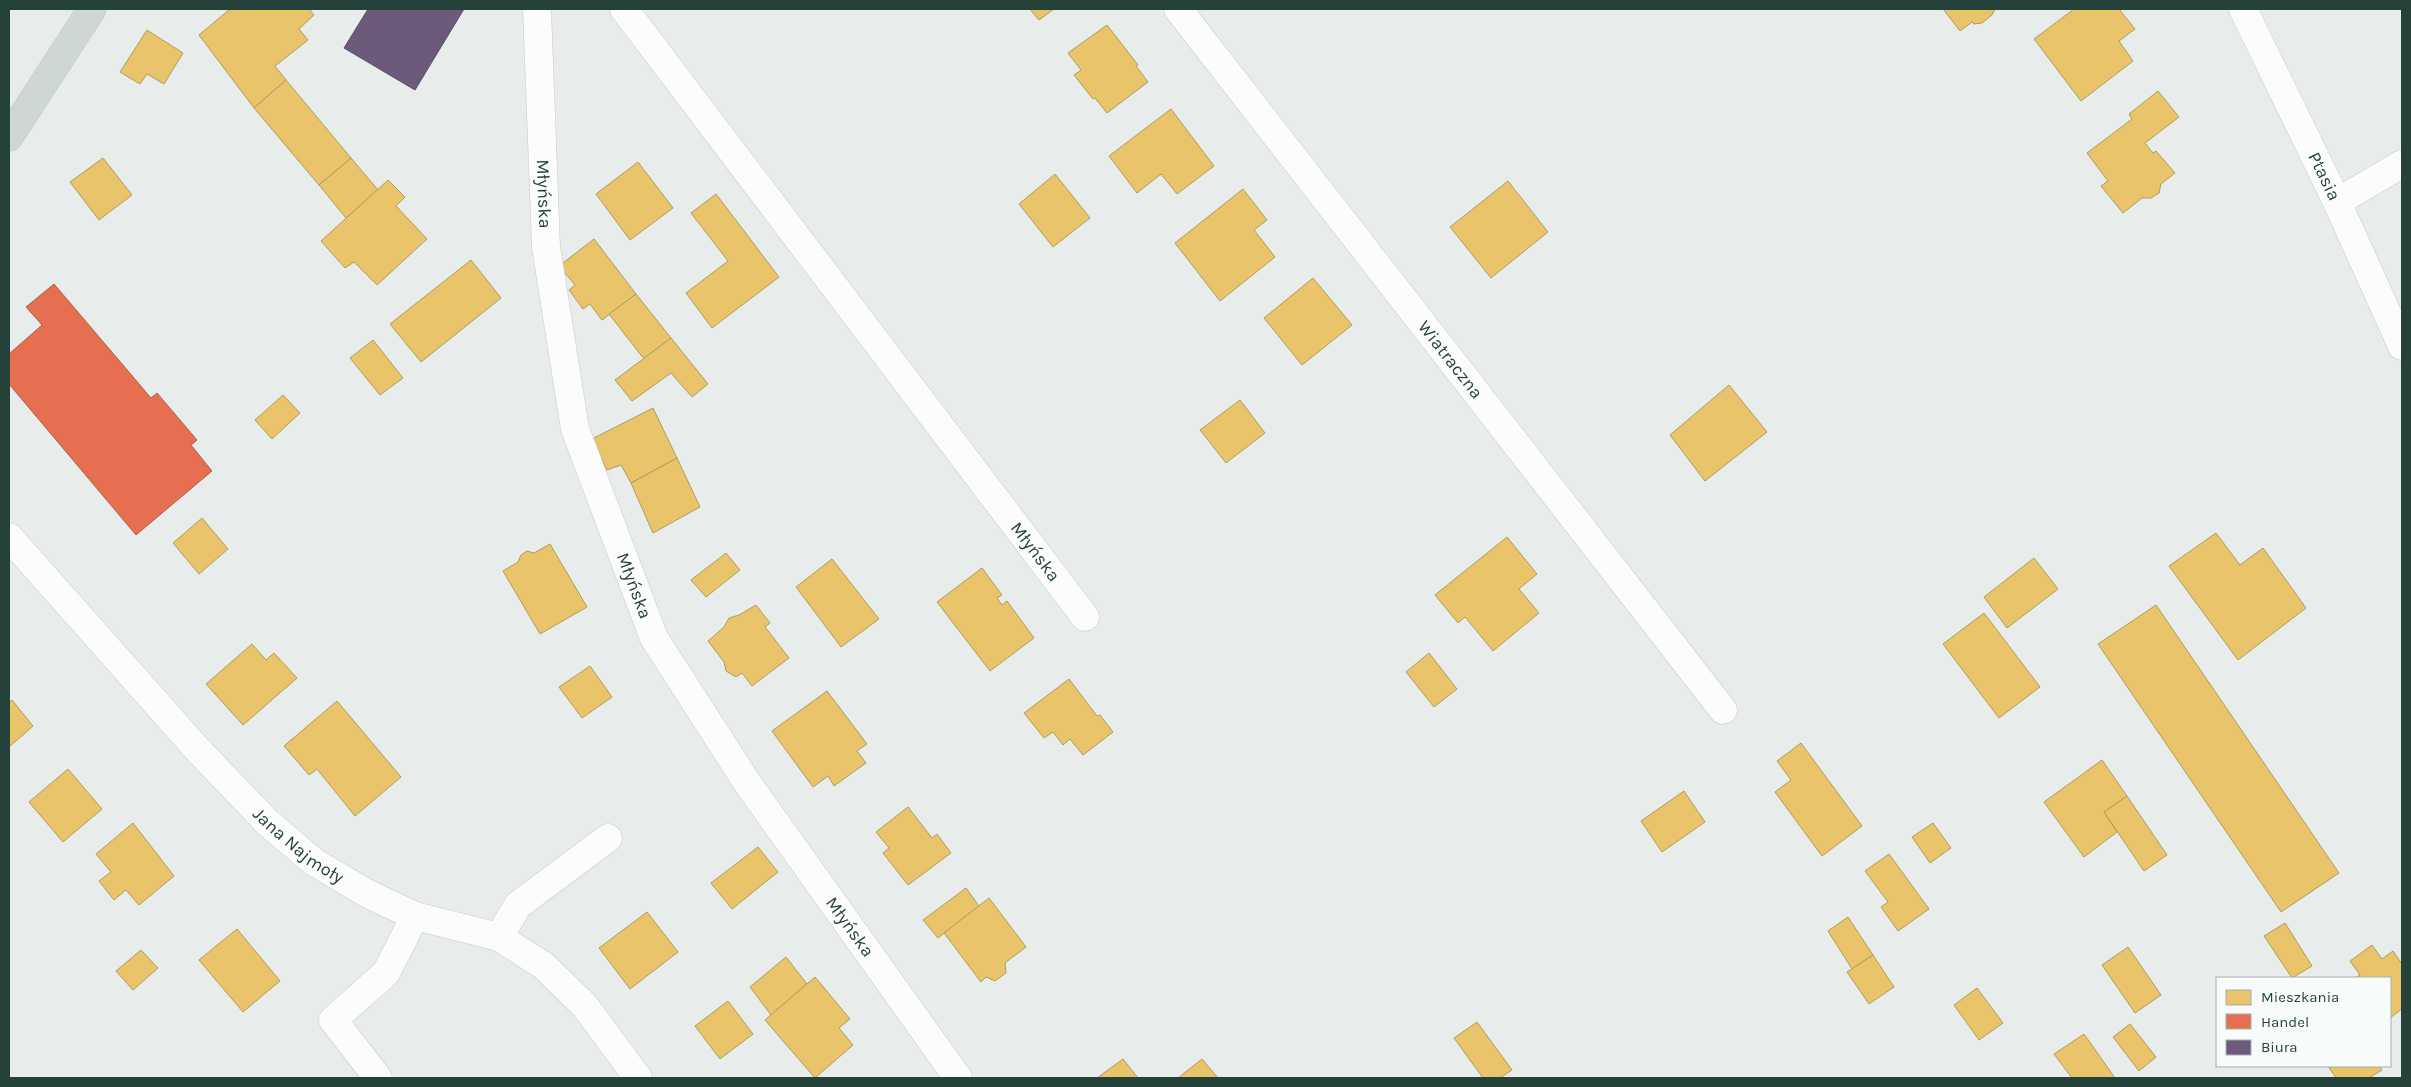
<svg xmlns="http://www.w3.org/2000/svg" width="2411" height="1087" font-family="Karla,sans-serif">
  <style>
    .homes { fill: #e9c46a; stroke: #ae9d5c }
    .shops { fill: #e76f51; stroke: #ac624a }
    .offices { fill: #6d597a; stroke: #575267 }
    .lines { fill: none; stroke-linecap: round; stroke-linejoin: round }
    .minor-casing { stroke: #c5cac8; stroke-width: 29 }
    .major-casing { stroke: #c3ccc9; stroke-width: 29 }
    .minor { stroke: #fcfcfc; stroke-width: 28 }
    .major { stroke: #cfd7d5; stroke-width: 28 }
    .labels { text-anchor: middle; dominant-baseline: central; stroke-width: 5; stroke-linejoin: round; paint-order: stroke }
    .street-label { font-size: 18px; fill: #24423a; stroke: #f7fbf9 }
  </style>
  <rect width="100%" height="100%" fill="#e8edeb"/>
  <g class="homes">
    <polygon points="230,9 309,9 314,15 299,29 308,40 275,66 286,80 254,108 199,35"/>
    <polygon points="1030,9 1054,9 1039,20"/>
    <polygon points="1943,9 1995,9 1992,15 1982,23 1974,24 1972,22 1960,31"/>
    <polygon points="2074,9 2119,9 2135,29 2119,41 2133,61 2081,101 2034,39"/>
    <polygon points="1107,25 1138,65 1136,66 1148,82 1107,113 1095,98 1093,99 1074,75 1081,70 1068,53"/>
    <polygon points="147,30 183,53 164,84 147,74 140,84 120,72"/>
    <polygon points="286,80 351,158 319,185 254,108"/>
    <polygon points="2158,91 2179,117 2145,143 2153,153 2156,151 2175,173 2161,184 2159,193 2151,198 2142,198 2123,213 2101,186 2108,181 2087,153 2132,119 2129,114"/>
    <polygon points="1171,109 1214,166 1177,194 1161,174 1137,193 1109,156"/>
    <polygon points="103,158 132,195 99,220 70,182"/>
    <polygon points="351,158 378,190 346,218 319,185"/>
    <polygon points="638,162 673,208 630,240 596,194"/>
    <polygon points="1055,174 1090,218 1053,247 1019,204"/>
    <polygon points="388,180 405,197 396,206 427,239 377,285 354,262 345,268 321,241"/>
    <polygon points="1508,181 1548,232 1491,278 1450,227"/>
    <polygon points="1243,189 1267,220 1254,230 1275,257 1220,301 1175,243"/>
    <polygon points="716,194 779,277 712,328 686,293 728,261 691,213"/>
    <polygon points="594,239 636,294 602,320 590,304 583,309 569,290 575,285 559,266"/>
    <polygon points="471,260 501,298 421,362 390,324"/>
    <polygon points="1313,278 1352,325 1302,365 1264,318"/>
    <polygon points="636,294 671,338 644,359 609,314"/>
    <polygon points="671,338 708,384 692,397 671,373 632,401 615,380"/>
    <polygon points="373,340 403,378 380,395 350,358"/>
    <polygon points="1729,385 1767,432 1705,481 1670,435"/>
    <polygon points="283,395 300,413 272,439 255,420"/>
    <polygon points="1240,400 1265,433 1226,463 1200,430"/>
    <polygon points="653,408 677,458 631,483 621,465 607,470 592,439"/>
    <polygon points="677,458 700,507 653,533 631,483"/>
    <polygon points="202,518 228,549 199,574 173,543"/>
    <polygon points="2216,533 2240,565 2263,548 2306,608 2238,660 2169,566"/>
    <polygon points="1507,537 1537,574 1519,589 1539,613 1493,651 1465,617 1458,623 1435,595"/>
    <polygon points="550,544 587,607 540,634 503,571 518,562 521,555 527,551 534,553"/>
    <polygon points="726,553 740,570 706,597 691,580"/>
    <polygon points="2034,558 2058,589 2007,628 1984,597"/>
    <polygon points="832,559 879,619 841,647 796,587"/>
    <polygon points="982,568 1002,595 997,598 1002,605 1007,601 1034,638 990,671 937,602"/>
    <polygon points="756,605 770,623 765,627 789,658 752,686 742,673 736,677 726,671 724,662 708,641 724,627 729,618 739,615"/>
    <polygon points="2156,605 2339,873 2281,912 2098,644"/>
    <polygon points="1984,613 2040,687 1999,718 1943,644"/>
    <polygon points="252,644 266,660 274,653 297,678 243,725 206,684"/>
    <polygon points="1429,653 1457,689 1434,707 1406,672"/>
    <polygon points="590,666 612,697 582,718 559,687"/>
    <polygon points="1069,679 1097,716 1100,715 1113,732 1083,755 1070,739 1063,745 1053,732 1044,738 1024,713"/>
    <polygon points="827,691 867,744 857,751 866,763 834,786 828,776 813,787 772,731"/>
    <polygon points="12,700 33,726 9,747 9,703"/>
    <polygon points="337,701 401,777 355,816 317,769 309,775 284,746"/>
    <polygon points="1801,743 1862,826 1822,856 1775,792 1791,780 1777,761"/>
    <polygon points="2102,760 2127,796 2104,812 2117,832 2084,857 2044,802"/>
    <polygon points="68,769 102,809 63,842 29,802"/>
    <polygon points="1684,791 1705,822 1662,852 1641,821"/>
    <polygon points="2127,796 2167,855 2144,871 2104,812"/>
    <polygon points="908,807 932,838 937,834 951,853 908,885 883,853 889,848 876,832"/>
    <polygon points="133,823 174,876 139,905 126,890 114,900 99,881 111,872 96,854"/>
    <polygon points="1933,823 1951,848 1930,863 1912,837"/>
    <polygon points="758,847 778,872 732,909 711,883"/>
    <polygon points="1889,854 1929,909 1898,931 1881,907 1888,902 1865,871"/>
    <polygon points="966,888 979,906 938,938 923,920"/>
    <polygon points="989,898 1026,947 1005,963 1006,973 995,981 986,977 981,982 944,933"/>
    <polygon points="647,912 678,952 630,989 599,948"/>
    <polygon points="1848,917 1873,955 1852,969 1828,931"/>
    <polygon points="2285,923 2312,966 2292,978 2264,936"/>
    <polygon points="237,929 280,981 243,1012 199,960"/>
    <polygon points="2372,945 2382,959 2393,951 2402,964 2402,1009 2390,1018 2390,978 2355,978 2360,975 2350,961"/>
    <polygon points="2128,947 2161,995 2135,1013 2102,965"/>
    <polygon points="141,950 158,968 133,990 116,971"/>
    <polygon points="1873,955 1894,987 1869,1004 1847,972"/>
    <polygon points="786,957 807,984 771,1015 750,987"/>
    <polygon points="815,977 850,1019 839,1028 853,1045 815,1078 765,1020"/>
    <polygon points="1977,988 2003,1023 1979,1040 1954,1005"/>
    <polygon points="728,1001 753,1034 720,1059 695,1026"/>
    <polygon points="1477,1022 1512,1070 1500,1078 1483,1078 1454,1038"/>
    <polygon points="2130,1024 2156,1057 2139,1071 2113,1037"/>
    <polygon points="2084,1034 2115,1078 2072,1078 2054,1054"/>
    <polygon points="1123,1059 1138,1078 1097,1078"/>
    <polygon points="1202,1059 1218,1078 1178,1078"/>
    <polygon points="2328,1066 2379,1066 2382,1070 2369,1078 2336,1078"/>
  </g>
  <polygon class="shops" points="54,284 151,398 157,393 197,440 191,445 212,471 136,535 9,384 9,354 42,325 26,307"/>
  <polygon class="offices" points="368,9 464,9 415,90 344,48"/>
  <g class="lines">
    <g class="minor-casing">
      <g id="minor">
        <path id="s1" d="M537,9l9,238 29,182 79,209 94,146 210,294"/>
        <path id="s2" d="M624,9l461,608"/>
        <path id="s3" d="M1178,9l545,701"/>
        <path id="s4" d="M2243,9l94,193 65,144"/>
        <polyline points="2337,202 2402,164"/>
        <path id="s5" d="M9,537l189,213 69,72 47,40 54,32 47,22 84,21 45,29 41,40 53,72"/>
        <polyline points="499,937 518,905 608,838"/>
        <polyline points="378,1078 333,1020 386,973 415,916"/>
      </g>
    </g>
    <g class="major-casing">
      <polyline id="major" points="9,137 92,9"/>
    </g>
    <use href="#minor" class="minor"/>
    <use href="#major" class="major"/>
  </g>
  <g class="labels">
    <g class="street-label">
      <text stroke="none"><textPath href="#s4" startOffset="186">Ptasia</textPath></text>
      <text stroke="none"><textPath href="#s1" startOffset="185">Młyńska</textPath></text>
      <text stroke="none"><textPath href="#s3" startOffset="444">Wiatraczna</textPath></text>
      <text stroke="none"><textPath href="#s2" startOffset="681">Młyńska</textPath></text>
      <text stroke="none"><textPath href="#s1" startOffset="590">Młyńska</textPath></text>
      <text stroke="none"><textPath href="#s5" startOffset="424">Jana Najmoły</textPath></text>
      <text stroke="none"><textPath href="#s1" startOffset="995">Młyńska</textPath></text>
    </g>
  </g>
  <rect width="2411" height="1087" fill="none" stroke="#24423a" stroke-width="20"/>
  <rect x="2216" y="977" width="175" height="90" fill="#f7fbf9" stroke="#a3b1ad"/>
  <rect x="2226" y="990" width="25" height="15" fill="#e9c46a" stroke="#a3b1ad"/>
  <text x="2261" y="1002" font-size="15" fill="#24423a">Mieszkania</text>
  <rect x="2226" y="1014" width="25" height="15" fill="#e76f51" stroke="#a3b1ad"/>
  <text x="2261" y="1027" font-size="15" fill="#24423a">Handel</text>
  <rect x="2226" y="1040" width="25" height="15" fill="#6d597a" stroke="#a3b1ad"/>
  <text x="2261" y="1052" font-size="15" fill="#24423a">Biura</text>
</svg>
